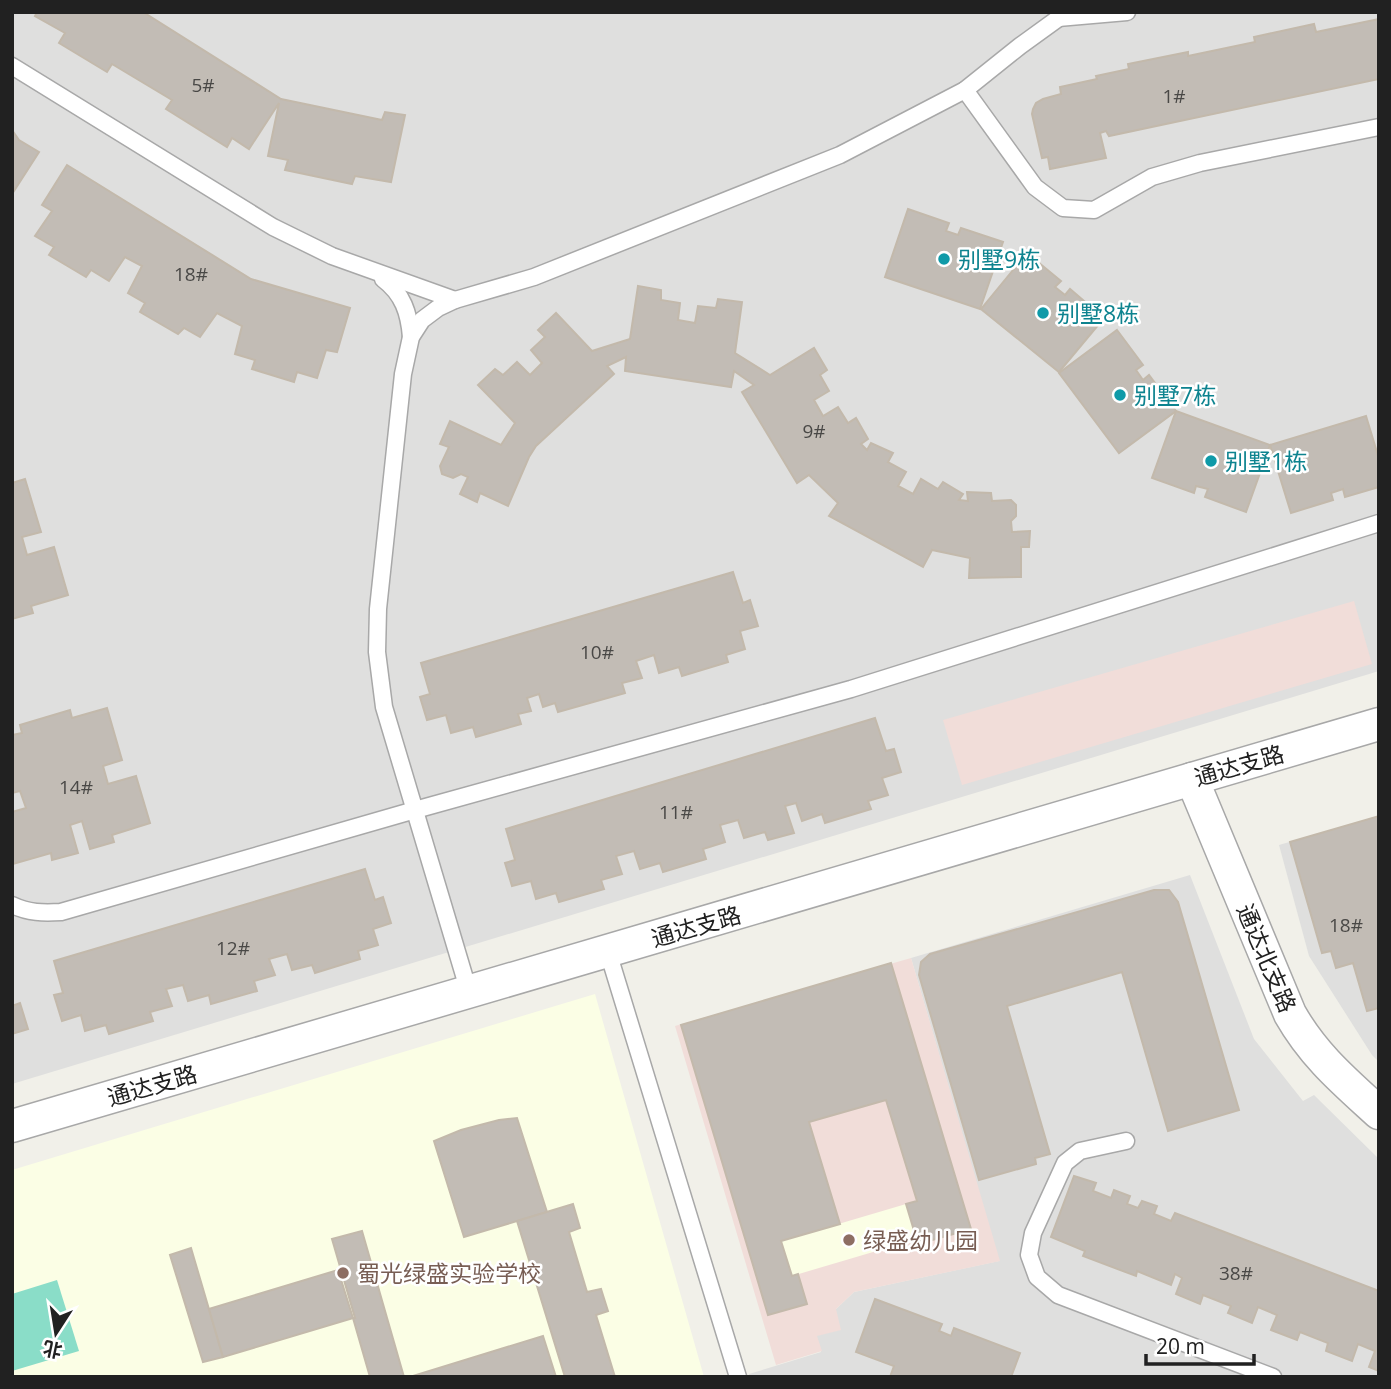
<svg xmlns="http://www.w3.org/2000/svg" width="1391" height="1389" font-family="'Open Sans','Noto Sans SC',sans-serif">
  <style>
    .residential { fill: #dfdfde }
    .commercial { fill: #f1ddd9 }
    .education { fill: #fbfee5 }
    .pitch { fill: #8addc8 }
    .building { fill: #c2bcb5; stroke: #c3b9ab; stroke-width: 2 }
    .lines { fill: none; stroke-linecap: round; stroke-linejoin: round }
    .lane-casing { stroke: #a8a8a8; stroke-width: 19 }
    .street-casing { stroke: #a8a8a8; stroke-width: 35 }
    .lane { stroke: #fff; stroke-width: 16 }
    .street { stroke: #fff; stroke-width: 32 }
    .culture-dot { fill: #0f9aa8; stroke: #fff; stroke-width: 2.5 }
    .education-dot { fill: #8d6e63; stroke: #fff; stroke-width: 2.5 }
    .labels { text-anchor: middle; dominant-baseline: central; stroke-width: 5; stroke-linejoin: round; paint-order: stroke }
    .number-label { font-size: 19px; fill: #494846 }
    .culture-label { font-size: 23px; fill: #0d838f; stroke: #fff; text-anchor: start }
    .street-label { font-size: 23px; fill: #212121; stroke: #fff }
    .education-label { font-size: 23px; fill: #785e54; stroke: #fff; text-anchor: start }
  </style>
  <rect width="100%" height="100%" fill="#f1f0e9"/>
  <g class="residential">
    <polygon points="12,12 1379,12 1379,671 12,1084"/>
    <polygon points="1379,816 1379,1062 1372,1055 1309,956 1279,845"/>
    <polygon points="1190,875 1254,1039 1303,1101 1314,1095 1379,1159 1379,1377 750,1377 749,1374 821,1352 816,1336 836,1309 854,1292 999,1261 911,958"/>
  </g>
  <g class="commercial">
    <polygon points="1354,601 1372,664 962,785 943,720"/>
    <polygon points="911,958 1000,1261 854,1292 836,1309 841,1330 817,1336 822,1351 776,1365 675,1026"/>
  </g>
  <g class="education">
    <polygon points="595,994 704,1377 12,1377 12,1170"/>
    <polygon points="906,1204 917,1239 792,1276 781,1241"/>
  </g>
  <polygon class="pitch" points="57,1280 79,1351 12,1371 12,1294"/>
  <g class="building">
    <polygon points="37,12 143,12 281,99 382,120 385,112 405,115 391,182 355,176 352,184 285,170 288,160 268,156 279,103 249,149 232,138 227,147 166,109 172,100 112,64 107,72 59,43 65,33 35,16"/>
    <polygon points="1379,19 1379,79 1109,136 1106,131 1100,133 1106,158 1050,169 1048,157 1042,158 1032,114 1033,109 1036,103 1043,99 1061,94 1060,87 1097,79 1096,76 1129,69 1128,64 1188,52 1188,56 1255,42 1254,37 1314,24 1316,32"/>
    <polygon points="12,130 19,140 39,152 12,194"/>
    <polygon points="67,165 251,279 350,308 337,352 326,350 317,378 297,372 294,382 252,369 255,360 235,354 242,326 217,313 200,337 184,328 178,334 140,312 145,303 128,293 142,266 125,257 109,281 91,270 86,277 49,255 54,247 35,236 52,211 42,205"/>
    <polygon points="908,209 949,223 946,231 958,235 961,228 1003,242 980,309 885,277"/>
    <polygon points="1027,253 1061,281 1055,287 1065,295 1070,289 1104,318 1059,372 981,309"/>
    <polygon points="638,286 661,290 661,300 680,303 678,320 695,323 698,306 716,308 718,299 742,302 735,353 770,375 814,348 827,370 820,375 829,391 814,400 823,416 838,407 848,423 856,418 868,439 861,444 867,450 871,443 893,453 888,462 906,472 898,486 913,494 921,479 938,489 943,482 963,494 959,500 968,501 967,492 991,493 992,501 1011,500 1016,505 1016,516 1011,521 1012,532 1030,531 1029,547 1021,547 1021,577 969,578 970,558 932,550 923,567 829,516 838,503 809,475 797,483 742,392 754,385 734,371 731,387 625,371 626,357 607,366 614,374 536,446 529,457 508,506 480,493 477,502 460,494 468,477 461,474 453,478 442,474 440,466 449,447 440,444 450,421 501,445 515,423 478,385 495,369 503,375 517,362 530,375 542,363 531,350 545,337 538,330 556,313 592,351 630,339"/>
    <polygon points="1117,330 1143,365 1136,370 1143,380 1149,375 1176,411 1119,453 1059,373"/>
    <polygon points="1176,411 1270,445 1246,512 1205,497 1208,489 1196,486 1194,493 1152,478"/>
    <polygon points="1366,416 1379,459 1379,487 1345,497 1343,489 1331,493 1333,500 1291,513 1270,445"/>
    <polygon points="25,479 41,532 22,537 27,555 54,547 68,595 31,606 33,613 12,619 12,483"/>
    <polygon points="733,572 743,603 750,600 758,626 740,631 745,649 726,655 728,662 682,676 679,667 659,673 654,655 636,661 642,678 622,683 625,693 558,712 555,703 543,707 539,694 527,698 531,711 518,714 521,724 476,737 473,727 451,733 446,715 427,720 420,697 430,694 421,663"/>
    <polygon points="107,708 122,760 103,766 108,784 136,776 150,823 112,835 114,842 90,849 82,821 70,825 78,853 52,860 51,853 13,864 12,812 26,808 20,791 12,793 12,735 22,733 20,725 70,710 72,718"/>
    <polygon points="875,718 886,751 894,749 901,772 882,778 888,795 868,801 871,809 825,823 822,814 802,821 796,803 785,806 794,833 768,840 765,832 744,838 738,820 720,825 725,842 703,849 706,859 663,872 660,863 640,869 634,851 616,856 622,874 601,880 604,889 559,902 556,893 536,899 531,881 512,886 505,863 515,860 506,829"/>
    <polygon points="1379,816 1379,1008 1367,1011 1353,963 1336,968 1331,951 1322,953 1290,842"/>
    <polygon points="365,869 375,900 383,897 391,923 373,929 378,945 358,951 360,959 315,973 312,965 292,970 287,954 269,959 275,975 254,981 257,991 211,1004 209,995 188,1001 183,985 166,989 172,1006 150,1012 153,1021 109,1034 106,1025 85,1031 81,1015 62,1021 54,995 63,993 54,961"/>
    <polygon points="1154,890 1169,890 1178,902 1239,1110 1168,1131 1122,972 1007,1006 1050,1154 1035,1158 1036,1164 979,1180 919,975 921,962 930,954"/>
    <polygon points="891,963 971,1229 918,1244 906,1204 917,1201 886,1100 809,1122 840,1224 781,1241 792,1276 798,1274 807,1304 768,1315 681,1025"/>
    <polygon points="20,1003 28,1029 12,1034 12,1006"/>
    <polygon points="517,1118 547,1212 464,1237 434,1141 461,1130 499,1120"/>
    <polygon points="1074,1176 1096,1183 1093,1191 1111,1198 1114,1190 1130,1196 1127,1204 1138,1208 1142,1201 1157,1206 1154,1214 1171,1221 1175,1213 1379,1291 1379,1371 1369,1367 1375,1351 1358,1344 1352,1361 1326,1351 1328,1343 1300,1332 1297,1340 1271,1330 1277,1315 1258,1307 1252,1323 1228,1313 1231,1306 1203,1295 1200,1304 1176,1294 1182,1278 1175,1274 1171,1285 1137,1271 1136,1276 1083,1256 1085,1251 1051,1237"/>
    <polygon points="573,1204 580,1228 569,1232 587,1292 601,1289 608,1311 596,1315 615,1377 565,1377 517,1221"/>
    <polygon points="362,1231 404,1377 370,1377 353,1318 355,1318 332,1239"/>
    <polygon points="191,1248 223,1357 203,1362 170,1255"/>
    <polygon points="338,1270 353,1318 223,1357 209,1309"/>
    <polygon points="875,1299 942,1324 939,1331 951,1336 954,1328 1020,1353 1011,1377 890,1377 894,1366 856,1352"/>
    <polygon points="543,1336 556,1377 414,1377 413,1376"/>
  </g>
  <g class="lines">
    <g class="lane-casing">
      <g id="lane">
        <polyline points="1058,18 1127,12"/>
        <polyline points="12,66 273,227 332,256 455,300"/>
        <polyline points="965,90 1035,187 1063,208 1094,210 1152,177 1200,163 1379,127"/>
        <path d="M383,279c20,15 26,34 28,58"/>
        <path d="M12,905c17,8 31,8 49,7l354,-102 436,-121 528,-166"/>
        <polyline points="608,952 738,1377"/>
        <polyline points="469,992 384,707 377,652 378,609 403,374 411,337 422,320 438,308 455,300 534,277 840,155 965,90 1020,46 1067,12"/>
        <polyline points="1126,1141 1080,1151 1065,1163 1033,1233 1029,1255 1037,1277 1058,1295 1273,1377"/>
      </g>
    </g>
    <g class="street-casing">
      <g id="street">
        <path d="M1192,779l98,235c24,42 54,67 89,99"/>
        <polyline points="12,1126 1379,724"/>
      </g>
    </g>
    <use href="#lane" class="lane"/>
    <use href="#street" class="street"/>
  </g>
  <g class="culture-dot">
    <circle cx="944" cy="259" r="7"/>
    <circle cx="1043" cy="313" r="7"/>
    <circle cx="1120" cy="395" r="7"/>
    <circle cx="1211" cy="461" r="7"/>
  </g>
  <g class="education-dot">
    <circle cx="849" cy="1240" r="7"/>
    <circle cx="343" cy="1273" r="7"/>
  </g>
  <g class="labels">
    <g class="number-label">
      <text x="203" y="85">5#</text>
      <text x="1174" y="96">1#</text>
      <text x="191" y="274">18#</text>
      <text x="814" y="431">9#</text>
      <text x="597" y="652">10#</text>
      <text x="76" y="787">14#</text>
      <text x="676" y="812">11#</text>
      <text x="1346" y="925">18#</text>
      <text x="233" y="948">12#</text>
      <text x="1236" y="1273">38#</text>
    </g>
    <g class="culture-label">
      <text x="958" y="259">别墅9栋</text>
      <text x="1057" y="313">别墅8栋</text>
      <text x="1134" y="395">别墅7栋</text>
      <text x="1225" y="461">别墅1栋</text>
    </g>
    <g class="street-label">
      <text transform="translate(1239 765) rotate(-16)">通达支路</text>
      <text transform="translate(696 926) rotate(-16)">通达支路</text>
      <text transform="translate(1267 958) rotate(67)">通达北支路</text>
      <text transform="translate(152 1085) rotate(-16)">通达支路</text>
    </g>
    <g class="education-label">
      <text x="863" y="1240">绿盛幼儿园</text>
      <text x="357" y="1273">蜀光绿盛实验学校</text>
    </g>
  </g>
  <rect width="1391" height="1389" fill="none" stroke="#212121" stroke-width="28"/>
  <g transform="translate(56 1333) rotate(192)" stroke="#ffffff" stroke-width="5" paint-order="stroke">
  <path d="M0-5L12 26L0 18L-12 26Z" fill="#212121"/>
  <text y="-10" font-size="19" font-weight="bold" text-anchor="middle" fill="#212121">北</text>
  </g>
  <path d="M1146 1354v10h108v-10" fill="none" stroke="#212121" stroke-width="3.5"/>
  <text x="1156" y="1354" font-size="21" fill="#212121" stroke="#ffffff" stroke-width="5" paint-order="stroke">20 m</text>
</svg>
